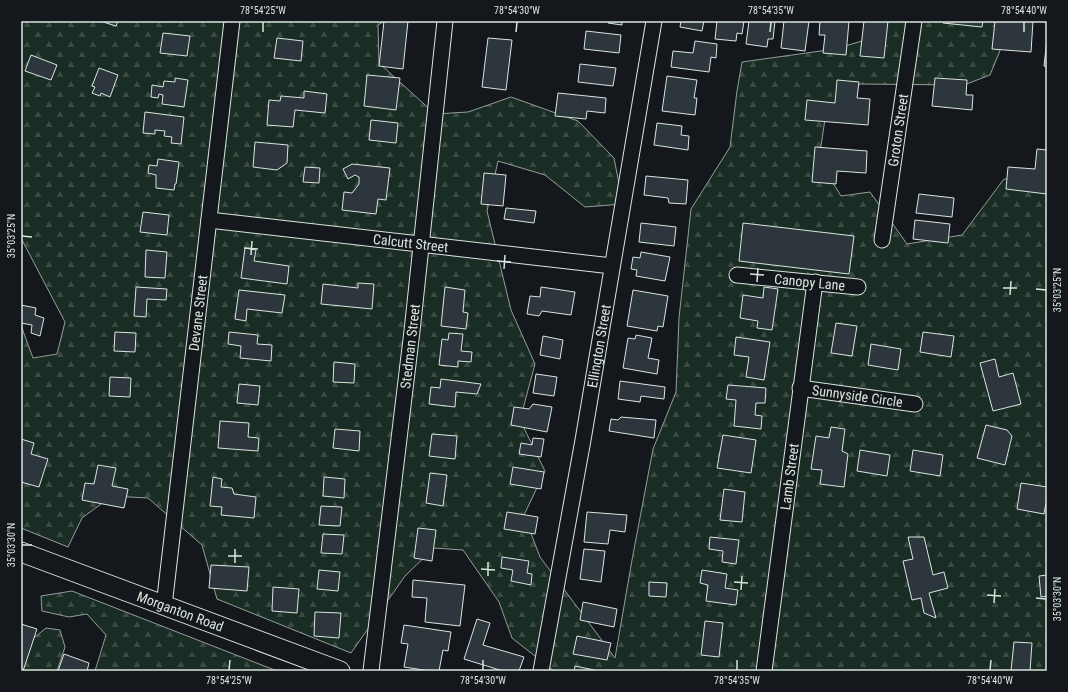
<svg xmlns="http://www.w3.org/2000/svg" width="1068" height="692" font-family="'Roboto Condensed',sans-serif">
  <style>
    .forest { fill: url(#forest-firs); stroke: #939e99 }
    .building { fill: #2c363c; stroke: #d8e6dc }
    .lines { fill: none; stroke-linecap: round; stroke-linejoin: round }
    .minor-casing { stroke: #d8e6dc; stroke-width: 17 }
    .major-casing { stroke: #d8e6dc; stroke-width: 21 }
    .minor { stroke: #14181c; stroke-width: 15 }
    .major { stroke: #14181c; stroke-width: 19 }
    .ticks { fill: none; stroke: #d8e6dc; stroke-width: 1.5 }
    .labels { text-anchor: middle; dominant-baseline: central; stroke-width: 3; stroke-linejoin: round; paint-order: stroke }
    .street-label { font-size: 14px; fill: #d8e6dc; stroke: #14181c }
    .neatline { fill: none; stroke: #d8e6dc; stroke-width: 1.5 }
    .ticks-label { font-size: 10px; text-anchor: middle; fill: #d8e6dc }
  </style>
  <defs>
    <pattern id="forest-firs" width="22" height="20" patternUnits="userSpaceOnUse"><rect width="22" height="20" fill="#1a2d24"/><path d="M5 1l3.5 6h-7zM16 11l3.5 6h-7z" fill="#3b4b43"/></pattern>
  </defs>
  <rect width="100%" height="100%" fill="#14181c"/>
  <g class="forest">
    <polygon points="21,21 385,21 378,25 379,63 435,114 468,112 511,97 578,121 614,158 623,204 585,207 545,175 498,161 487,211 511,310 535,364 520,420 545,471 524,515 540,557 615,658 632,560 653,449 676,392 679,318 691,209 730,147 737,91 742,62 835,49 862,41 867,21 999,21 1001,48 990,75 964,85 860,84 825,119 819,160 841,196 870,192 907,244 962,235 1004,179 1047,177 1047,671 554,671 512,638 499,602 463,550 434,548 405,576 351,653 217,599 202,545 148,498 112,496 82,518 68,547 21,528 21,322 23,331 33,358 57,354 65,322 21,238"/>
    <polygon points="72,591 277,671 95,671 106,635 87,614 69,617 42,611 41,596"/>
    <polygon points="46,628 60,630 65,647 57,671 23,671 30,641"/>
  </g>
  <g class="building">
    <polygon points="100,21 118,21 116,26"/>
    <polygon points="384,21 408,21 403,69 379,66"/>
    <polygon points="608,21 622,21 622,25 608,23"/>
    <polygon points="681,21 704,21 702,31 680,27"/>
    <polygon points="717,21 744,21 742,34 737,33 736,41 715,39"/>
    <polygon points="749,21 775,21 773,39 768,39 767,47 746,44"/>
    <polygon points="784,21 809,21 805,51 781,48"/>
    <polygon points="820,21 849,21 846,55 823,53 825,35 819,35"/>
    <polygon points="864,21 888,21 884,58 860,56"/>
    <polygon points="943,21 983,21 982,27 943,23"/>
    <polygon points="995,21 1033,21 1031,52 992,49"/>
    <polygon points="586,31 621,35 619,53 584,49"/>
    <polygon points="163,33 190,36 187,56 160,53"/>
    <polygon points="277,38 303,41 301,61 274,58"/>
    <polygon points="488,38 512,40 506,90 482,87"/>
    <polygon points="1047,39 1047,67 1044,66"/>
    <polygon points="695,41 717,44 716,58 711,57 709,72 671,67 673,51 693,53"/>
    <polygon points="31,55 57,65 51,80 25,71"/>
    <polygon points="580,64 616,68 613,86 578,82"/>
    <polygon points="99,68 118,75 110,97 101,93 100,96 92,93 95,87 92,86"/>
    <polygon points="367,75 400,78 396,110 364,106"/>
    <polygon points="667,76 697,80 694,98 697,98 695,115 662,111"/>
    <polygon points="175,78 188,80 184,107 162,104 163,95 159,94 158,98 151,97 152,85 163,87 164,81 175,82"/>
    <polygon points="935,78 967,80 966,95 973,95 972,110 932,106"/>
    <polygon points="837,80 859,82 857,98 870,99 868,125 805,120 807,100 835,103"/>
    <polygon points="304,91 327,94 325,113 295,110 293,127 267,125 269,100 280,101 281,96 304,98"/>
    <polygon points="558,93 606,98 605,113 587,111 586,119 555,116"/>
    <polygon points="145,112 184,117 181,144 171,143 172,137 164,136 165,131 155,130 155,134 143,133"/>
    <polygon points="371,120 398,123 396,143 369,140"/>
    <polygon points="657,123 682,126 681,135 689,136 688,150 654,145"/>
    <polygon points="255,142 288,145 287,163 277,170 253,167"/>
    <polygon points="815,147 867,151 866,173 837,171 836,184 812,182"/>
    <polygon points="1037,149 1047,150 1047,194 1006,189 1008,167 1035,169"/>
    <polygon points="158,159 179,162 176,184 175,184 174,190 156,188 156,175 148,173 149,165 157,166"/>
    <polygon points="352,164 390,168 386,200 378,199 376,214 342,210 344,192 352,193 359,184 359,177 355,175 348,179 343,169"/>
    <polygon points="305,167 320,168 319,183 303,182"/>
    <polygon points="484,173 506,175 503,206 481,204"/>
    <polygon points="646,176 688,180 686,204 669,203 668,198 644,195"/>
    <polygon points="919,194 954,198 952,217 916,213"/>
    <polygon points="506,208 536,211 534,223 504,219"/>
    <polygon points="143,212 169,215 167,235 140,232"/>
    <polygon points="915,220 950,224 948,243 913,239"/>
    <polygon points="641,223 676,227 674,246 639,242"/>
    <polygon points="743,223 854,236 849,274 739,261"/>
    <polygon points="245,248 256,250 254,261 289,266 287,284 241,278"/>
    <polygon points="146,250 167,252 165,278 145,277"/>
    <polygon points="641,252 670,257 665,281 636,276 637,270 631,269 633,257 640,258"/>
    <polygon points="358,283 374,284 372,309 321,304 323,284 358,288"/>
    <polygon points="136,287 167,289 166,300 147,299 146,317 134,316"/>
    <polygon points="445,287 465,290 463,312 468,313 466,329 441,326"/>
    <polygon points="541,287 575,292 571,315 542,311 539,316 527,314 530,296 540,297"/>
    <polygon points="764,287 778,289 772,330 757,328 758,321 740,318 743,295 763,298"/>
    <polygon points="239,290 285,295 282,313 247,309 246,321 235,319"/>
    <polygon points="633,290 668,296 663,327 658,326 657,331 627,326"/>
    <polygon points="21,305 36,308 35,315 44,318 40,336 31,333 32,325 21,323"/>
    <polygon points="836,323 857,326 852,356 831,353"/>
    <polygon points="115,332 136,333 135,352 114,351"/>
    <polygon points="229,332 258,335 257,344 272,345 271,361 240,358 241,346 228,344"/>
    <polygon points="923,332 954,336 951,357 920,352"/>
    <polygon points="449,333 463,334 461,351 472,352 471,362 458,361 458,367 439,365 442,339 448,340"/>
    <polygon points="636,335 652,338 648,358 659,360 657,374 623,368 628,338 635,339"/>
    <polygon points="543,336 563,340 560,359 540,355"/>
    <polygon points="736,337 770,342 764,380 746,377 749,357 734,355"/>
    <polygon points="871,344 901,349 898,370 868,365"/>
    <polygon points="995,359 999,377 1013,373 1021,404 993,411 980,363"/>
    <polygon points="334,362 355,364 354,383 333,382"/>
    <polygon points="536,374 557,377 554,396 533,393"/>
    <polygon points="110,377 131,378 130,397 109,396"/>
    <polygon points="441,379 481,384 477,394 456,392 455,407 429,404 431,387 440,388"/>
    <polygon points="620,381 665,387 664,399 641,396 640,402 618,399"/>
    <polygon points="239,384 260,386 258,405 237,403"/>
    <polygon points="728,385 766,388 765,403 756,403 755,415 762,416 761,429 734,426 736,400 726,399"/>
    <polygon points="533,404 552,407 547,432 511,425 514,407 529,409"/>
    <polygon points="621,417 656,420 654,438 609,431 611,419 618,420"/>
    <polygon points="220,421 249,423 248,437 259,438 258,451 218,448"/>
    <polygon points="986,425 1007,430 1012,436 1005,465 977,458"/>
    <polygon points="831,427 845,429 842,451 848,454 844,487 820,484 822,470 811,469 816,436 829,438"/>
    <polygon points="335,429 360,431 359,451 333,448"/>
    <polygon points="432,434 457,436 455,459 429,456"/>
    <polygon points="723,435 756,440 751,473 717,468"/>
    <polygon points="533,438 544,439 541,457 519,454 521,443 532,445"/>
    <polygon points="21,439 34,443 31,454 48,459 39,487 21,482"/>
    <polygon points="860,450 890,455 887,476 857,471"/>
    <polygon points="913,450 943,455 940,476 910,471"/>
    <polygon points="98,465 116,468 112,486 128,489 124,508 82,500 85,483 94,484"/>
    <polygon points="513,467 544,472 541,489 510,484"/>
    <polygon points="430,473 447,475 443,506 426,503"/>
    <polygon points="213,477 222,479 221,487 232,488 234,494 256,497 254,518 221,515 222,507 210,506"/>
    <polygon points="324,477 345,479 344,498 323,496"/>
    <polygon points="1021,483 1047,487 1047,503 1046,503 1044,514 1017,509"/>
    <polygon points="724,489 745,492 742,522 720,520"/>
    <polygon points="321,506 342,507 340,526 319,525"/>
    <polygon points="507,512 538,517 535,534 504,529"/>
    <polygon points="587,512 627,515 625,532 610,530 608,544 584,542"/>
    <polygon points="418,528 436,530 432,561 414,558"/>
    <polygon points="323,534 344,535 342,554 321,553"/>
    <polygon points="710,537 739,540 736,564 722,562 723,551 709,549"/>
    <polygon points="908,537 924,537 933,575 944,572 948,588 929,593 936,618 924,613 921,598 912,600 903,561 913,559"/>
    <polygon points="584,549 605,551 601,582 580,579"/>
    <polygon points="502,557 529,561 527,573 532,574 531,585 511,581 513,570 501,568"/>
    <polygon points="211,565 249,567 247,591 209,588"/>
    <polygon points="319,570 340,572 338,591 317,589"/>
    <polygon points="702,570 727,574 725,588 738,590 736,605 706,601 708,585 700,583"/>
    <polygon points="1047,575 1047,596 1041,597 1039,576"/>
    <polygon points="413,580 465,585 460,626 425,622 427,598 412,597"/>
    <polygon points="649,582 667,583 666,597 649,596"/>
    <polygon points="273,587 299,589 297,613 272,611"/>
    <polygon points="583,602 617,609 614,627 580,620"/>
    <polygon points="315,612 341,613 339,638 314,636"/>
    <polygon points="477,619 490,623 483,645 524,657 519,671 503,671 464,659"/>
    <polygon points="705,621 723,623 719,657 701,655"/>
    <polygon points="21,624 37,629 23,671 21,671"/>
    <polygon points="404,625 451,632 448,651 443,650 439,671 430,671 404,667 408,644 401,643"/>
    <polygon points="577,636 611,643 607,660 573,654"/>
    <polygon points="1014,642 1032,643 1030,671 1011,671"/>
    <polygon points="64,654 89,663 87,671 58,671"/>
    <polygon points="575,666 599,671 574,671"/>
  </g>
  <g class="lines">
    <g class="minor-casing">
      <g id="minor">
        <path id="s1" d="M209,220l403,46"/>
        <path id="s2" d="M882,240l32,-219"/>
        <path id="s3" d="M737,275l121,12"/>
        <path id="s4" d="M800,388l115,16"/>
        <path id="s5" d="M164,606l68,-585"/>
        <path id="s6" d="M371,671l41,-340 33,-310"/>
        <path id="s7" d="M541,671l42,-231 71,-419"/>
        <path id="s8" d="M764,671l51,-389"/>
      </g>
    </g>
    <g class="major-casing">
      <g id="major">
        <path id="s9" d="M21,552l319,119"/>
      </g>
    </g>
    <use href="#minor" class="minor"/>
    <use href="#major" class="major"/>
  </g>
  <path class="ticks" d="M263,32v-10M516,32l1,-10M770,32l1,-10M1024,32v-10M22,236l10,1M244,248l14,1M251,255l1,-14M497,261l14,1M504,269l1,-14M750,274l14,1M757,282l1,-14M1003,288h14M1036,289l10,1M1010,295l1,-14M22,545h10M228,556h14M235,563v-14M481,569l14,1M488,576v-14M734,582l14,1M741,590l1,-14M987,595l14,1M1036,598l10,1M994,603l1,-14M229,670l1,-10M483,670v-10M737,670v-10M990,670l1,-10"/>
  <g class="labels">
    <g class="street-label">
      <text stroke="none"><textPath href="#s2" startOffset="111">Groton Street</textPath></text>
      <text stroke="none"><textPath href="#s1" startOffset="203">Calcutt Street</textPath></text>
      <text stroke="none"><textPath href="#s3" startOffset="73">Canopy Lane</textPath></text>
      <text stroke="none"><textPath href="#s5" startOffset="295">Devane Street</textPath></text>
      <text stroke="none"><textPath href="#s6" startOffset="327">Stedman Street</textPath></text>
      <text stroke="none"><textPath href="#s7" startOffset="330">Ellington Street</textPath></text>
      <text stroke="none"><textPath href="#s4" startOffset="58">Sunnyside Circle</textPath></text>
      <text stroke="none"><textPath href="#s8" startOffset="196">Lamb Street</textPath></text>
      <text stroke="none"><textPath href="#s9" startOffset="170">Morganton Road</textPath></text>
    </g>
  </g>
  <rect width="1068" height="692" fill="none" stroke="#14181c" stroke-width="44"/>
  <rect x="22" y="22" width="1024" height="648" class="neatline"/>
  <g class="ticks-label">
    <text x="263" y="14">78°54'25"W</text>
    <text x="517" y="14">78°54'30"W</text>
    <text x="771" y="14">78°54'35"W</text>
    <text x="1024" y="14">78°54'40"W</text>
    <text transform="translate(11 236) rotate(-90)" y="4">35°03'25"N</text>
    <text transform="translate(1057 290) rotate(-90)" y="4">35°03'25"N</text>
    <text transform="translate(11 545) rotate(-90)" y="4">35°03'30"N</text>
    <text transform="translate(1057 599) rotate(-90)" y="4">35°03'30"N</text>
    <text x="229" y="684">78°54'25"W</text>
    <text x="483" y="684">78°54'30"W</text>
    <text x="737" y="684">78°54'35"W</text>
    <text x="990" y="684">78°54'40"W</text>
  </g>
</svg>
